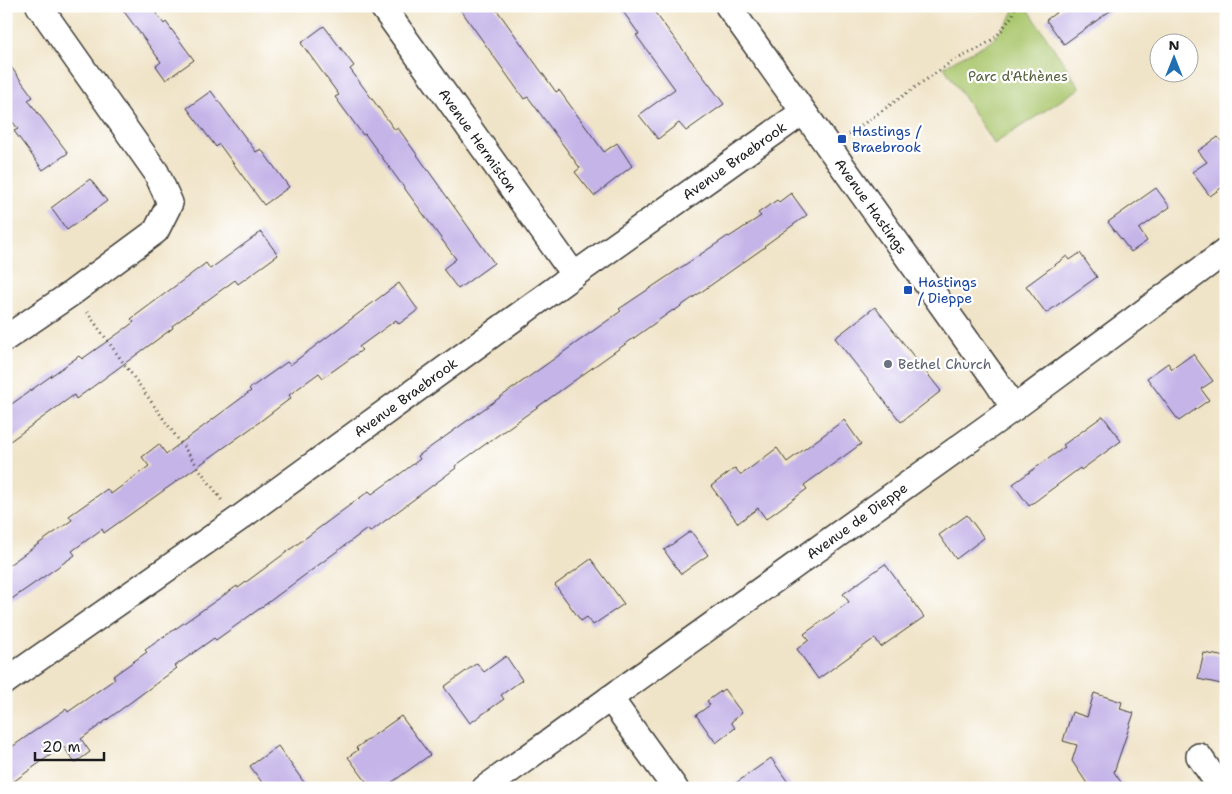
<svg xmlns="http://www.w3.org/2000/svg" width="1232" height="794" font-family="'Shantell Sans',sans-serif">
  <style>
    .green { fill: #abc76e; stroke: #647245 }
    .building { fill: #c4b4e8 }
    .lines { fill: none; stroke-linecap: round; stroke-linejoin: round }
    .minor-casing { stroke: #3c3a36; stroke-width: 28 }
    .path { stroke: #3c3a36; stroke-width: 3; stroke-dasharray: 1 4; stroke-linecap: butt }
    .minor { stroke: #fff; stroke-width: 25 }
    .transit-dot { fill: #1a4fb4; stroke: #fff; stroke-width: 2 }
    .worship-dot { fill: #6b7280; stroke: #fff; stroke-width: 2 }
    .labels { text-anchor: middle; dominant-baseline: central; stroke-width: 4.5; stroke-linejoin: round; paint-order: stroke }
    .park-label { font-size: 14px; fill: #55603d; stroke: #fff }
    .transit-label { font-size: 14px; fill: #164399; stroke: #fff; text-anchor: start }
    .street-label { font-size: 14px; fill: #1c1c1c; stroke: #fff }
    .worship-label { font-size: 14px; fill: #5b616d; stroke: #fff; text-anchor: start }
  </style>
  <rect width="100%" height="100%" fill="#fff"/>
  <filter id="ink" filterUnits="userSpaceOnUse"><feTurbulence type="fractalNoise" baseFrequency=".02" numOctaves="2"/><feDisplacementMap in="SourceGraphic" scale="10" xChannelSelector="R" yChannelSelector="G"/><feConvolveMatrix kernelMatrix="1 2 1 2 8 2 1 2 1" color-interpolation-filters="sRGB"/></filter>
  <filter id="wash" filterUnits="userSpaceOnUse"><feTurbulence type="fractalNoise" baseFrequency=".0096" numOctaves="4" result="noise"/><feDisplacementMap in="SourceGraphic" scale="20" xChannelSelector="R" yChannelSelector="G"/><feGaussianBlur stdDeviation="1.12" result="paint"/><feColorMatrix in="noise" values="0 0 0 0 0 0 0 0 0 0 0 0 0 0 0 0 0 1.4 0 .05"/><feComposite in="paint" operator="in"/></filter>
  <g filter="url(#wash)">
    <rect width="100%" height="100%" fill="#f0e4c8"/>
    <path class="green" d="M1015,6h11l54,82 -86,56 -50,-77c21,-15 43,-18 60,-40 5,-7 9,-12 11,-21z"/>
    <g id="blocks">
      <g class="building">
        <polygon points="120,6 151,6 164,24 166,22 194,60 166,80 156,66 161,62"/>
        <polygon points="458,6 494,6 556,92 559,90 604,152 617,143 632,166 594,196 575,172 580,168 528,97 524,99"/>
        <polygon points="619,6 650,6 724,104 686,131 679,123 658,139 639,115 675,89 636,35 639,34"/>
        <polygon points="1065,6 1117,6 1064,44 1046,20"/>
        <polygon points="324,26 354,66 350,69 395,130 398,128 494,263 458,289 443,269 456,259 365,134 363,135 335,97 339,95 301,43"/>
        <polygon points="6,60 33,97 28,100 68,153 43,170 14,131 18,129 6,113"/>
        <polygon points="211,91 256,152 261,149 289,187 264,205 219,144 216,147 187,108"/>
        <polygon points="1218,137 1226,147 1226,188 1224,186 1210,196 1192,172 1207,162 1198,151"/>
        <polygon points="90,179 107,201 67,230 51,208"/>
        <polygon points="1156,188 1170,207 1139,229 1147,241 1131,252 1108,222"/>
        <polygon points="791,193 807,215 764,246 765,247 674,311 673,310 455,466 456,468 370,532 367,529 266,604 216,640 214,638 175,666 177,668 81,739 90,752 75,763 63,746 6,787 6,751 66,709 68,712 115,679 113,676 147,652 145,650 237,586 238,588 369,491 372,494 400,474 420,459 418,456 621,311 619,309 728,236 729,237 761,216 758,213 777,200 779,202"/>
        <polygon points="261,232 278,255 238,284 235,280 172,326 173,328 76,399 74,395 6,444 6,408 79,356 82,359 119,333 134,322 131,319 206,263 210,269"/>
        <polygon points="1080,253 1097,277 1046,313 1026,286 1067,256 1070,260"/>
        <polygon points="399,283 418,310 399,324 396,320 359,347 362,350 323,378 319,373 289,395 291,398 250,429 104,533 102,529 72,551 75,555 6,603 6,567 72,520 69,516 107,489 111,494 149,466 142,457 159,444 166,454 251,391 249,389 287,362 290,365"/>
        <polygon points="875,307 941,391 901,422 835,338"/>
        <polygon points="1193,354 1213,381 1201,389 1209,400 1179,421 1147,378 1168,363 1172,369"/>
        <polygon points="1103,416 1121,441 1081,470 1080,468 1029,506 1013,484 1065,447 1063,445"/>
        <polygon points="844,420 861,444 804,485 807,489 766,519 758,508 738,523 711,486 735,468 741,475 777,448 787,462"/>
        <polygon points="967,515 984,538 956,559 939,535"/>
        <polygon points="691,531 708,555 681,574 664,550"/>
        <polygon points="591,559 624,604 593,625 587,617 581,621 555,585"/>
        <polygon points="885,564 924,617 881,647 875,638 818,679 797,649 809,640 804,634 849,602 843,594"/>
        <polygon points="1204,653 1226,657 1226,685 1198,679"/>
        <polygon points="506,656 522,680 501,695 504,699 470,723 444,687 477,663 484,672"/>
        <polygon points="724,689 742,713 731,722 735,728 716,743 696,715 710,705 707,701"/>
        <polygon points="1094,693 1122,702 1120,709 1134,713 1114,772 1125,788 1090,788 1072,761 1077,745 1063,741 1072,712 1087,717"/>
        <polygon points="401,716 430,755 384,788 371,788 348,757 358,750 356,748"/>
        <polygon points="278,746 308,788 266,788 250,766"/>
        <polygon points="771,758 792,788 729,788"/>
      </g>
    </g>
  </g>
  <g filter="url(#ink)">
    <use href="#blocks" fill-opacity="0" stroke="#3c3a36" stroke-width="1"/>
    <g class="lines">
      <g class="minor-casing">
        <g id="minor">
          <path id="s1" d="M382,6l192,269"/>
          <path id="s2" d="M728,6l268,375 18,27"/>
          <polyline points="6,338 72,293 156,231 170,203 156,172 39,6"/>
          <path id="s3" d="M6,681l231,-161 337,-245 229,-163"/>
          <polyline points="610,698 675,788"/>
          <polyline points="1199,756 1221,788"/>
          <path id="s4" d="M485,788l529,-380 212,-157"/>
        </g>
      </g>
      <g class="path">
        <polyline points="849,134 951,62 980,48 996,37 1013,15 1015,6"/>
        <polyline points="87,312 223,502"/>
      </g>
      <use href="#minor" class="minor"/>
    </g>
  </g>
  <g class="transit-dot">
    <rect x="837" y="134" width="10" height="10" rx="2.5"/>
    <rect x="903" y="285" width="10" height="10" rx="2.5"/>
  </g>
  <circle class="worship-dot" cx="888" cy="364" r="5"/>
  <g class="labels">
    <g class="park-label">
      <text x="1018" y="76">Parc d'Athènes</text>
    </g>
    <g class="transit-label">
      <text x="852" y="131">Hastings /<tspan x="852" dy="16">Braebrook</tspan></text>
      <text x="918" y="282">Hastings<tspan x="918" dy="16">/ Dieppe</tspan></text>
    </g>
    <g class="street-label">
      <text stroke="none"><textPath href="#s1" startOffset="165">Avenue Hermiston</textPath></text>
      <text stroke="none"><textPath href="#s3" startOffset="895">Avenue Braebrook</textPath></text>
      <text stroke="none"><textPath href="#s2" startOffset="246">Avenue Hastings</textPath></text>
      <text stroke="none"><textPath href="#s3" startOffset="490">Avenue Braebrook</textPath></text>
      <text stroke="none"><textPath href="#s4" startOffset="458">Avenue de Dieppe</textPath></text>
    </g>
    <g class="worship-label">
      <text x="898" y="364">Bethel Church</text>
    </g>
  </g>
  <rect width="1232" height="794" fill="none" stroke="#fff" stroke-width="25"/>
  <g transform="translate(1174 58)"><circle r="24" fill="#ffffff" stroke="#a4a4a4"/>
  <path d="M0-4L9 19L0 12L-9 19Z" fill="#1f6fb2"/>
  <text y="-8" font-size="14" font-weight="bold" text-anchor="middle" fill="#1c1c1c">N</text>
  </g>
  <path d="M35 752v8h69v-8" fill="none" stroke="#1c1c1c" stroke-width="2.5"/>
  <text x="42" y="752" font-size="15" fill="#1c1c1c" stroke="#ffffff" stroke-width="4" paint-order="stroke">20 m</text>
</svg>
